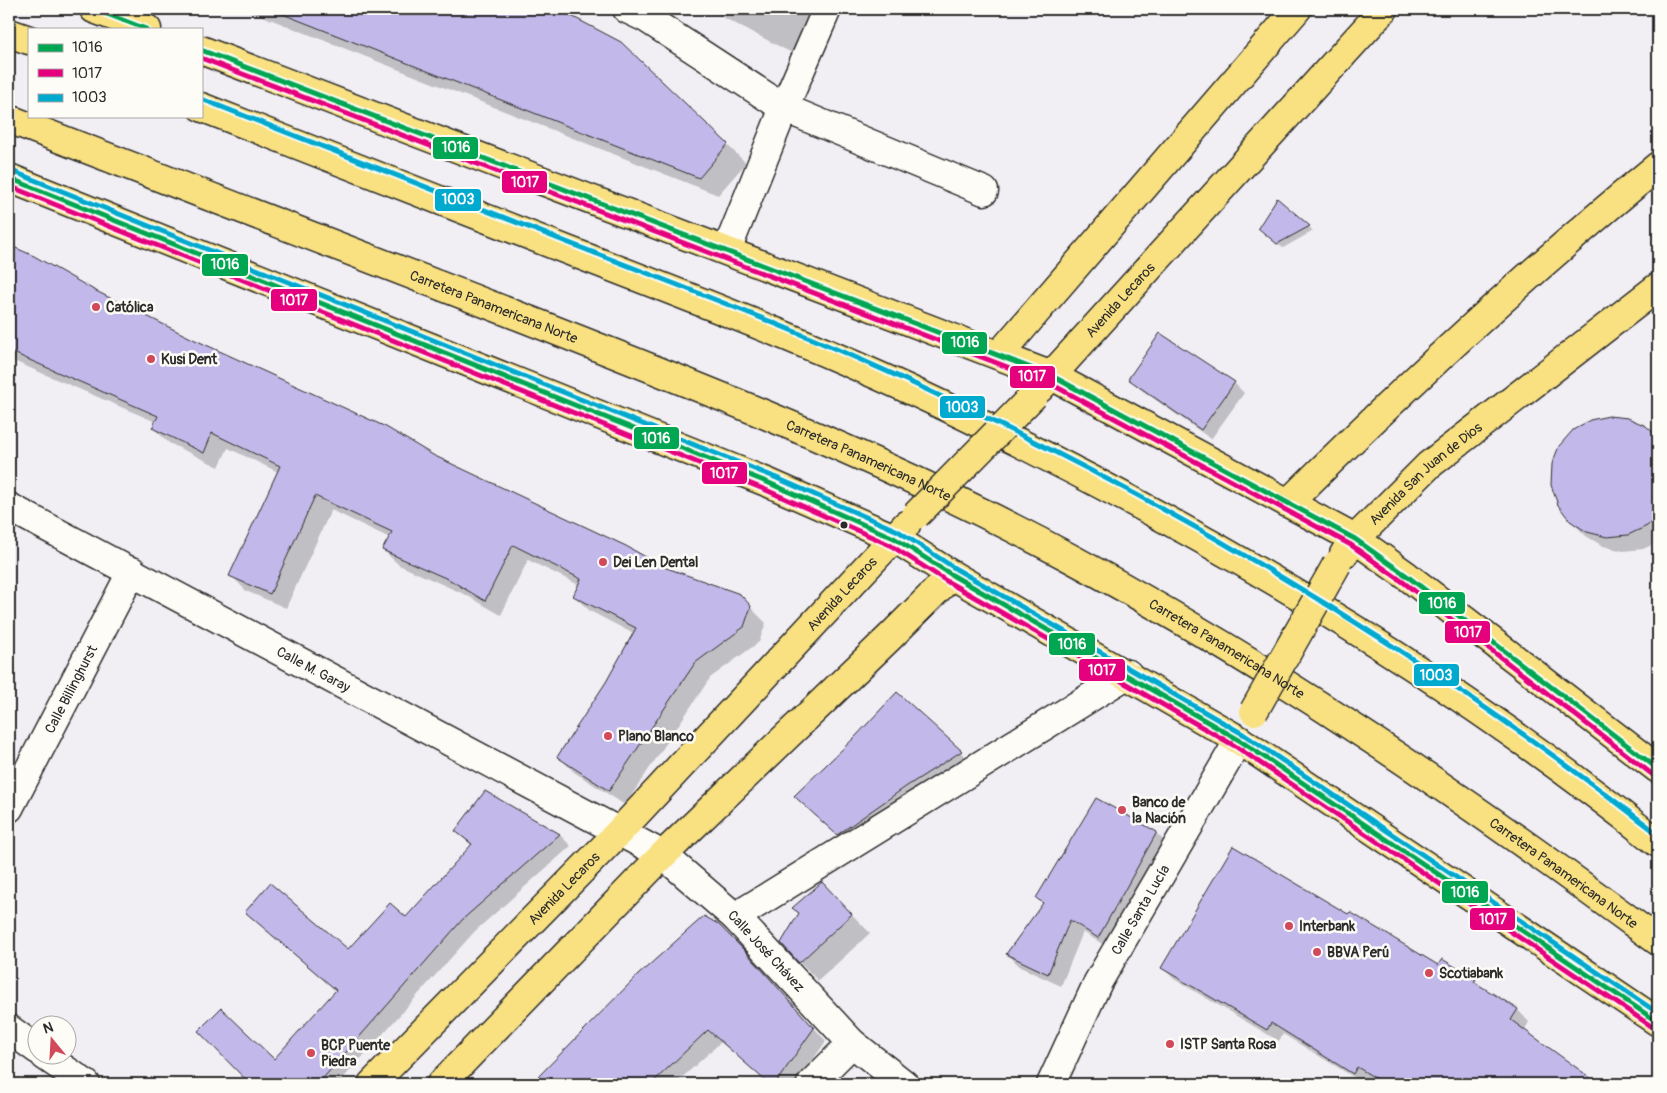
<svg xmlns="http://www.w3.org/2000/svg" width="1667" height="1093" font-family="Pangolin,sans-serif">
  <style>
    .shadow { fill: #0003 }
    .building { fill: #c2b9ea; stroke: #2b2b2b }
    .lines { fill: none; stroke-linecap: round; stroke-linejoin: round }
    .minor-casing { stroke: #2b2b2b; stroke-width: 31 }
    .major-casing { stroke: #2b2b2b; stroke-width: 31 }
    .highway-casing { stroke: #2b2b2b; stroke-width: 31 }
    .minor { stroke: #fdfcf7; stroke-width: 28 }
    .major { stroke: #f9e181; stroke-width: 28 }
    .highway { stroke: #f9e181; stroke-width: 28 }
    .major-bridge-casing { stroke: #2b2b2b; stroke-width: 31; stroke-linecap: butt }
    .major-bridge { stroke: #f9e181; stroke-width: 28 }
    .bus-1-casing { stroke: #fdfcf7; stroke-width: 9 }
    .bus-2-casing { stroke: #fdfcf7; stroke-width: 9 }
    .bus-3-casing { stroke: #fdfcf7; stroke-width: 9 }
    .bus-1 { stroke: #00a651; stroke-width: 5 }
    .bus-2 { stroke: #e5007d; stroke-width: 5 }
    .bus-3 { stroke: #00a9ce; stroke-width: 5 }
    .poi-dot { fill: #d1495b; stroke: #fdfcf7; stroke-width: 2 }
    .bus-dot { fill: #2b2b2b; stroke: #fdfcf7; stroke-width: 2 }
    .labels { text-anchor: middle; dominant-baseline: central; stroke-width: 5; stroke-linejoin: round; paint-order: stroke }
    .street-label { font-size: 14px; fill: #2b2b2b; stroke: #fdfcf7 }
    .poi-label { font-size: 14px; font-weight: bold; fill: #2b2b2b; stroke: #fdfcf7; text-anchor: start }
    .line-badge { stroke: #fdfcf7; stroke-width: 2 }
    .badge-label { font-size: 14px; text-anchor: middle; font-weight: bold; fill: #fff }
  </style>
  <rect width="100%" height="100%" fill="#f1eff4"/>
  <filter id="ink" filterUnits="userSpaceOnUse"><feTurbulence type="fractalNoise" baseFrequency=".02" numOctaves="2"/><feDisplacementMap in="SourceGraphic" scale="10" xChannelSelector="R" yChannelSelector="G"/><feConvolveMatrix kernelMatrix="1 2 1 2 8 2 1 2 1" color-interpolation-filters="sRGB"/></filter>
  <g filter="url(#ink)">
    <g class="shadow">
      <polygon points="244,9 556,9 621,43 746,163 718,195"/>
      <polygon points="707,9 812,9 792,53"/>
      <polygon points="1278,200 1313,231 1283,248 1264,233"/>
      <polygon points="9,246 34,257 94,291 663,568 739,596 766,623 759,642 710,678 625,805 574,772 559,757 608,683 634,634 590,611 574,596 579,585 528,560 501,615 466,595 399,565 383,550 390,538 331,510 286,608 246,591 231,575 278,472 228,448 219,467 169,443 153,428 156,422 9,359"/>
      <polygon points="1130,379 1234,383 1244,393 1211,439 1140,389"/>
      <polygon points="1646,427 1658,439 1658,542 1643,549 1623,551 1603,546 1586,536 1571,521"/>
      <polygon points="897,693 971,762 848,844 806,805 857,736"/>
      <polygon points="485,792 560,835 571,846 475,931 338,1084 249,1084 274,1061 337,991 247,912 348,951 406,919 472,846 456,831"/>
      <polygon points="1156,833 1169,846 1112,950 1083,932 1061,986 1020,967 1008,954 1044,905 1037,898"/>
      <polygon points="840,902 870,933 818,981 782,943 800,914 794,908"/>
      <polygon points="758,965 826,1041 796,1084 769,1084 721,1042 675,1084 671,1080 666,1084 533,1084 639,976"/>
      <polygon points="1162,967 1438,967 1475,980 1484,989 1518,1010 1529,1022 1524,1031 1597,1084 1365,1084 1283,1034 1279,1041 1174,979"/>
    </g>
    <g class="building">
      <polygon points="276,9 558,9 621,42 728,144 699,178 275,11"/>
      <polygon points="1277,198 1310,226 1277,244 1258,228"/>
      <polygon points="9,245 34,256 94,290 193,339 386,427 433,455 626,546 664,567 740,594 751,606 744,627 695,663 609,791 557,757 606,682 636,628 573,596 581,579 513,545 485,601 450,580 382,550 392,532 315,496 270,594 229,576 280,466 212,433 204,453 152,428 158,416 9,351"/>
      <polygon points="1160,333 1235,382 1201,430 1128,379"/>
      <polygon points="1609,416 1628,418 1646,426 1658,437 1658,515 1647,526 1628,535 1607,537 1587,532 1570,521 1558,505 1551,485 1552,464 1559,446 1573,430 1590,420"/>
      <polygon points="897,692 962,751 907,786 837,835 794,796 856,736"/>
      <polygon points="485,791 560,834 463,919 318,1084 250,1084 198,1031 221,1008 274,1059 336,990 245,912 270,883 348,949 390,903 406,917 472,844 455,831"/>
      <polygon points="1096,798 1157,832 1098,938 1070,920 1048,974 1006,954 1043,903 1036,898"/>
      <polygon points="1233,846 1348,914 1350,912 1438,965 1442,959 1476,979 1474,982 1518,1009 1511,1020 1599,1084 1385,1084 1357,1067 1353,1074 1271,1023 1267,1030 1161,968"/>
      <polygon points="822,882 852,914 799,963 781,943 799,913 792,908"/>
      <polygon points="704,916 718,924 746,952 814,1028 775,1084 769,1084 708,1030 651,1084 531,1084 638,975"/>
    </g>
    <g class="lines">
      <g class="minor-casing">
        <g id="minor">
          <polyline points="627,9 646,18 784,108 727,250"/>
          <polyline points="827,9 784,108 984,191"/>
          <path id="s1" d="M9,507l654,348 72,62 117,126 52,41"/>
          <path id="s2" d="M9,808l123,-237"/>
          <polyline points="735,917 1128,674"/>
          <polyline points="9,1029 38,1050"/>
          <polyline points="45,1056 86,1084"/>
          <polyline points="811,1084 852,1043"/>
          <path id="s3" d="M1051,1084l47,-102 141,-242"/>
        </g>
      </g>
      <g class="major-casing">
        <g id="major">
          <polyline points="94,9 147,29"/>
          <polyline points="201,50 1052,376 1355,539 1407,576 1658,769"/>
          <polyline points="9,178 769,483 894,538 952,575 1239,740 1658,1022"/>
          <polyline points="999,355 1297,9"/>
          <path id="s4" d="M1040,388l344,-379"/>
          <path d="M1288,503c118,-117 241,-232 370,-337"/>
          <path id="s5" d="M1344,554l11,-15 74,-74 229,-178"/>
          <path id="s6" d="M372,1084l247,-252 287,-307"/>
          <polyline points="441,1084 663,855 890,637 952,575"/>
        </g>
      </g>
      <g class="highway-casing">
        <g id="highway">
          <polyline points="9,33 29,40"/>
          <path d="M201,107c128,50 256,100 384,150 128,49 257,99 380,159 244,118 481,257 693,427"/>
          <path id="s7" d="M9,119c170,66 341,132 512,198 187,73 376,147 553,243 206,111 397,243 584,381"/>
        </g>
      </g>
      <use href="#minor" class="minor"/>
      <use href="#major" class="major"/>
      <use href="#highway" class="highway"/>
      <g class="major-bridge-casing">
        <g id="major-bridge">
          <polyline points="916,515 1034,395"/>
          <polyline points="1254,711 1337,564"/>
        </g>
      </g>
      <use href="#major-bridge" class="major-bridge"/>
      <g class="bus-1-casing">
        <g id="bus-1">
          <polyline points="94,9 146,29"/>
          <polyline points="201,50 1052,376 1355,539 1407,576 1658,769"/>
          <polyline points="9,178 769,483 894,538 952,575 1239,740 1658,1022"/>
        </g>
      </g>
      <g class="bus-2-casing">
        <g id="bus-2">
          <polyline points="201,58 1049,383 1351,545 1403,582 1653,775"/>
          <polyline points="9,186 766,490 890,545 948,582 1235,746 1654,1028"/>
        </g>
      </g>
      <g class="bus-3-casing">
        <g id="bus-3">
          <path d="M204,100c127,50 255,100 383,150 112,43 225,86 334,137 262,121 509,270 737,447"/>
          <polyline points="12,171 772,476 898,531 956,569 1243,734 1658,1013"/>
        </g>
      </g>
      <use href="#bus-1" class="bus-1"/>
      <use href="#bus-2" class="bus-2"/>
      <use href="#bus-3" class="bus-3"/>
    </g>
  </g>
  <g class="poi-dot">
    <circle cx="96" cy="307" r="5"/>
    <circle cx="151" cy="359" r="5"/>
    <circle cx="603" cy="562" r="5"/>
    <circle cx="608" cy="736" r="5"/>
    <circle cx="1122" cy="810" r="5"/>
    <circle cx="1289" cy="926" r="5"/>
    <circle cx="1317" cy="952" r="5"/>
    <circle cx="1429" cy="973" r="5"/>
    <circle cx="1170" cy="1044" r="5"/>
    <circle cx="311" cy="1053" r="5"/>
  </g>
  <circle class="bus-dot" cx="844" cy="525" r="4.5"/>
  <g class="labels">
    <g class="street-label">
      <text stroke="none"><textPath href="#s4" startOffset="119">Avenida Lecaros</textPath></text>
      <text stroke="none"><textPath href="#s7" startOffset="520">Carretera Panamericana Norte</textPath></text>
      <text stroke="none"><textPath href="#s7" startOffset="925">Carretera Panamericana Norte</textPath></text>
      <text stroke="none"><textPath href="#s5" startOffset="115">Avenida San Juan de Dios</textPath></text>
      <text stroke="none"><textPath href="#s6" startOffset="679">Avenida Lecaros</textPath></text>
      <text stroke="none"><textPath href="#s7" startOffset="1330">Carretera Panamericana Norte</textPath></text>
      <text stroke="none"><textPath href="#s1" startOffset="345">Calle M. Garay</textPath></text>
      <text stroke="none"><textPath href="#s2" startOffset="134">Calle Billinghurst</textPath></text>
      <text stroke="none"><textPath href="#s7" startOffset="1735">Carretera Panamericana Norte</textPath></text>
      <text stroke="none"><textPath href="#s6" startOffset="274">Avenida Lecaros</textPath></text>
      <text stroke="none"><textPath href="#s3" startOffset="196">Calle Santa Lucía</textPath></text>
      <text stroke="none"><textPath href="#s1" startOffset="882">Calle José Chávez</textPath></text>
    </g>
    <g class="poi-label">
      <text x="106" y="307">Católica</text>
      <text x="161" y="359">Kusi Dent</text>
      <text x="613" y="562">Dei Len Dental</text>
      <text x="618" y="736">Plano Blanco</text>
      <text x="1132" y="802">Banco de<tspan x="1132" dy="16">la Nación</tspan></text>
      <text x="1299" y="926">Interbank</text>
      <text x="1327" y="952">BBVA Perú</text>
      <text x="1439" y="973">Scotiabank</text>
      <text x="1180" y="1044">ISTP Santa Rosa</text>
      <text x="321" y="1045">BCP Puente<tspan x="321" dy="16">Piedra</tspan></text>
    </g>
  </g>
  <g class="line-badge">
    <rect x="432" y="136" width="47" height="24" rx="5" fill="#00a651"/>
    <rect x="501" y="170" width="47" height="24" rx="5" fill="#e5007d"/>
    <rect x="434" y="188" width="48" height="24" rx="5" fill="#00a9ce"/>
    <rect x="201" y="253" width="48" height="24" rx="5" fill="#00a651"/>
    <rect x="270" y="288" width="48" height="24" rx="5" fill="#e5007d"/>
    <rect x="941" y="331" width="47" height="24" rx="5" fill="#00a651"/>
    <rect x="1009" y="365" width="47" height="24" rx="5" fill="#e5007d"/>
    <rect x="939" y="395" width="47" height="24" rx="5" fill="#00a9ce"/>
    <rect x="633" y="426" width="47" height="24" rx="5" fill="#00a651"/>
    <rect x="701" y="461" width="47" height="24" rx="5" fill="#e5007d"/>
    <rect x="1418" y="591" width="48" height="24" rx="5" fill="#00a651"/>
    <rect x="1444" y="620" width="47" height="24" rx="5" fill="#e5007d"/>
    <rect x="1048" y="632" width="48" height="24" rx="5" fill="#00a651"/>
    <rect x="1078" y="658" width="48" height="24" rx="5" fill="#e5007d"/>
    <rect x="1413" y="663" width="47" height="24" rx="5" fill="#00a9ce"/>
    <rect x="1441" y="880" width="48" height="24" rx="5" fill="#00a651"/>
    <rect x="1469" y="907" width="47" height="24" rx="5" fill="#e5007d"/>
  </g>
  <g class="badge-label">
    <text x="456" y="152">1016</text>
    <text x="525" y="187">1017</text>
    <text x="458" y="204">1003</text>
    <text x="225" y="269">1016</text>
    <text x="294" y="305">1017</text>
    <text x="965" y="347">1016</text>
    <text x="1032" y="381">1017</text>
    <text x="962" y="412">1003</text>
    <text x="656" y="443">1016</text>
    <text x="724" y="478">1017</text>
    <text x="1442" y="608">1016</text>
    <text x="1468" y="637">1017</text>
    <text x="1072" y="649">1016</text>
    <text x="1102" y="675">1017</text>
    <text x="1436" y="680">1003</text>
    <text x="1465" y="897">1016</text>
    <text x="1493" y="924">1017</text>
  </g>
  <rect width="1667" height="1093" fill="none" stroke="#fdfcf7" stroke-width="30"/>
  <rect x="15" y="15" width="1637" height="1063" fill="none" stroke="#2b2b2b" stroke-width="2" filter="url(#ink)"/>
  <rect x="28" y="28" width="175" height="90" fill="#fdfcf7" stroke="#a9a8a5"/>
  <rect x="38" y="44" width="25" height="8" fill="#00a651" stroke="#a9a8a5"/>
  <text x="72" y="52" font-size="15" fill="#2b2b2b">1016</text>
  <rect x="38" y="69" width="25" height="8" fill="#e5007d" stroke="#a9a8a5"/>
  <text x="72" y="78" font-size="15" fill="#2b2b2b">1017</text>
  <rect x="38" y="94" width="25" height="8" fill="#00a9ce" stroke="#a9a8a5"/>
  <text x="72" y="102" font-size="15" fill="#2b2b2b">1003</text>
  <g transform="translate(52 1040) rotate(342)"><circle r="24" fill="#fdfcf7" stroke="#a9a8a5"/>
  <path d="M0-4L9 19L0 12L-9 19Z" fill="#d1495b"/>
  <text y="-8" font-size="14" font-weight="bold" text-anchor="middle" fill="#2b2b2b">N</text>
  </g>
</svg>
